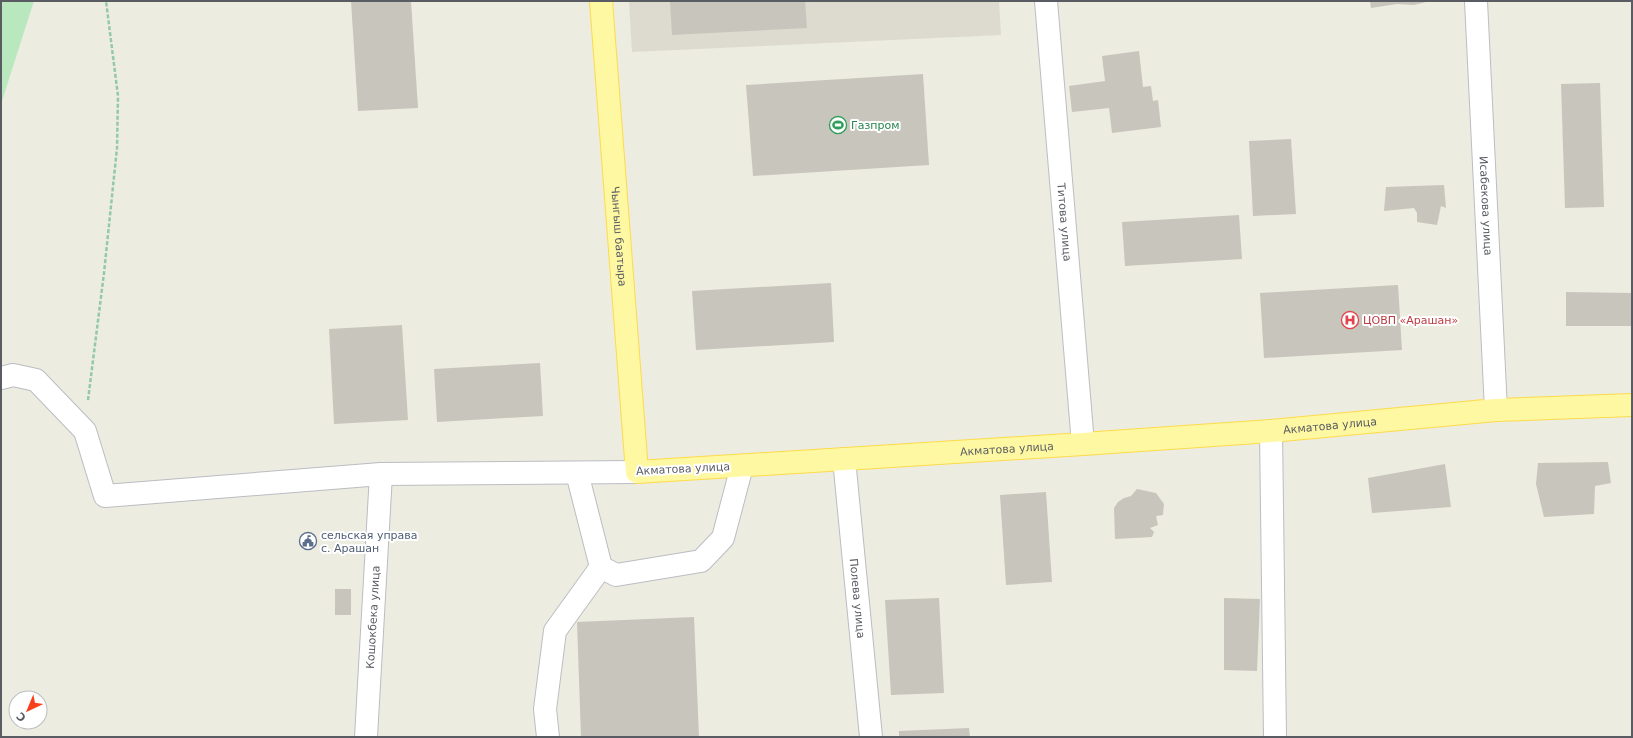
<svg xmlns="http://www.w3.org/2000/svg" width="1633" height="738" font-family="'DejaVu Sans',sans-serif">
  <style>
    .education { fill: #dddbcf }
    .green { fill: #bae8be }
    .building { fill: #c8c5bd }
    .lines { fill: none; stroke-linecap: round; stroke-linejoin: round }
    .minor-casing { stroke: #bbbdc3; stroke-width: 24 }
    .major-casing { stroke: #fddb4a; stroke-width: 24 }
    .path { stroke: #93c9a7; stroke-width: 2.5; stroke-dasharray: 4 2; stroke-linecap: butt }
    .minor { stroke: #fff; stroke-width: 22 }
    .major { stroke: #fff8a3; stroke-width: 22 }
    .labels { text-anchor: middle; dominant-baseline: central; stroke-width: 4; stroke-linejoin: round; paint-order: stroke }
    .leisure-label { font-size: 11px; fill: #27864d; stroke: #fff; text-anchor: start }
    .street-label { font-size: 11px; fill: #595c63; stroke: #fff }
    .health-label { font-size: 11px; fill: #be3a42; stroke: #fff; text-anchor: start }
    .service-label { font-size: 11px; fill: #4e5e75; stroke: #fff; text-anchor: start }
  </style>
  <rect width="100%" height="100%" fill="#edece0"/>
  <polygon class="education" points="629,1 999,1 1001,35 632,52"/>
  <polygon class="green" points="1,1 34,1 1,104"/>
  <g class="building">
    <polygon points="351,1 411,1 418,108 358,111"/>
    <polygon points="670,1 805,1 807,28 672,35"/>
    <polygon points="1370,1 1426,1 1426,2 1414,5 1397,4 1371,8"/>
    <polygon points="1139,51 1143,87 1151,86 1153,101 1158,100 1161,127 1112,133 1109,108 1072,112 1069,86 1105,81 1102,56"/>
    <polygon points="923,74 929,165 753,176 746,85"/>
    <polygon points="1600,83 1604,207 1565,208 1561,84"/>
    <polygon points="1291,139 1296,214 1253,216 1249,141"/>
    <polygon points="1444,185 1446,208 1441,206 1437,225 1417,222 1417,213 1414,208 1384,211 1386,187"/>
    <polygon points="1239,215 1242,259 1125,266 1122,222"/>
    <polygon points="831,283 834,342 696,350 692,291"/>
    <polygon points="1398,285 1402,350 1264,358 1260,293"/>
    <polygon points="1566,292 1632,293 1632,326 1566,326"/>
    <polygon points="402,325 408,420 334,424 329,329"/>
    <polygon points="540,363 543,416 437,422 434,369"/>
    <polygon points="1608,462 1611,483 1595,486 1594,514 1544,517 1536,484 1538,463"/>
    <polygon points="1445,464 1451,507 1372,513 1368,478"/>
    <polygon points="1137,489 1156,493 1164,504 1163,515 1156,516 1158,525 1150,528 1154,532 1152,537 1115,539 1114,508 1118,502 1124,498 1131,496"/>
    <polygon points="1046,492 1052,582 1006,585 1000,495"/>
    <rect x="335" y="589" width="16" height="26"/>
    <polygon points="939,598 944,693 891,695 885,600"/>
    <polygon points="1224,598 1260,599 1257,671 1224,670"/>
    <polygon points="694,617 699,737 581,737 577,622"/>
    <polygon points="969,728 970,737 899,737 899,731"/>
  </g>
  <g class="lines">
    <g class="minor-casing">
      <g id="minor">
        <path id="s1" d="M1046,1l37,443"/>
        <path id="s2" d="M1476,1l20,409"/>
        <polyline points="1,378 13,375 36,380 85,431 105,496 381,474 637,472"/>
        <polyline points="1271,431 1275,737"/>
        <path id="s3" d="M844,459l27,278"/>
        <polyline points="577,473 601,567 616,575 701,561 723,538 742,466"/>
        <path id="s4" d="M366,737l15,-263"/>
        <polyline points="548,737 545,709 555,631 601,567"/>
      </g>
    </g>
    <g class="major-casing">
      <g id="major">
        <path id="s5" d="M601,1l36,471 446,-28 188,-13 225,-21 136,-5"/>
      </g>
    </g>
    <polyline class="path" points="88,400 104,273 117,148 118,96 106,1"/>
    <use href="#minor" class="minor"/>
    <use href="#major" class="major"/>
  </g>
  <defs>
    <g id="stadium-ring" transform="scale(0.9)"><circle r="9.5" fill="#fff" stroke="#2e9e5b" stroke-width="1.5"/><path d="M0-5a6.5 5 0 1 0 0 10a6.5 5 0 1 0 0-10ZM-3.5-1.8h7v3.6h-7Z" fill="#2e9e5b"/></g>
    <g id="hospital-ring" transform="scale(0.9)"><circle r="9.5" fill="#fff" stroke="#e0444e" stroke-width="1.5"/><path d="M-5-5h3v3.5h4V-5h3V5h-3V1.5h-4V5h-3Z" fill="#e0444e"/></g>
    <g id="civic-ring" transform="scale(0.9)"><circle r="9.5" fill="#fff" stroke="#5c6f8a" stroke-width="1.5"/><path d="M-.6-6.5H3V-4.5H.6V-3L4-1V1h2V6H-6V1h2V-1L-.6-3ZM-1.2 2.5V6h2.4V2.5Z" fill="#5c6f8a"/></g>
  </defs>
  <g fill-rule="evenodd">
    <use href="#stadium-ring" x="838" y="125"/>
    <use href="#hospital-ring" x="1350" y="320"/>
    <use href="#civic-ring" x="308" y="541"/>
  </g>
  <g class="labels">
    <g class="leisure-label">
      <text x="851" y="125">Газпром</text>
    </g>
    <g class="street-label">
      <text stroke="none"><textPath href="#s2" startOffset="205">Исабекова улица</textPath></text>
      <text stroke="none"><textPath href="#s1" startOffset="222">Титова улица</textPath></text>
      <text stroke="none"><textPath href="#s5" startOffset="236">Чынгыш баатыра</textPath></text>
      <text stroke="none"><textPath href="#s5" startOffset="1167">Акматова улица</textPath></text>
      <text stroke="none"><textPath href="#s5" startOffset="843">Акматова улица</textPath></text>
      <text transform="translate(683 469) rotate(-3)">Акматова улица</text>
      <text stroke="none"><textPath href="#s3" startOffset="140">Полева улица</textPath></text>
      <text stroke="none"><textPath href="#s4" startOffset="120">Кошокбека улица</textPath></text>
    </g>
    <g class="health-label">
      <text x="1363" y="320">ЦОВП «Арашан»</text>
    </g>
    <g class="service-label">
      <text x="321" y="535">сельская управа<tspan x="321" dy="13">с. Арашан</tspan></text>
    </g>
  </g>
  <rect width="1633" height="738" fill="none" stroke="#595c63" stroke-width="4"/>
  <g transform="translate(28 710) rotate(224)"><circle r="19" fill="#ffffff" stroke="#bdbec1"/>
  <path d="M0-3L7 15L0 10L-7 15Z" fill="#f7411c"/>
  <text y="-6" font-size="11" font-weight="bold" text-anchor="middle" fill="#595c63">С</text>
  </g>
</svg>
